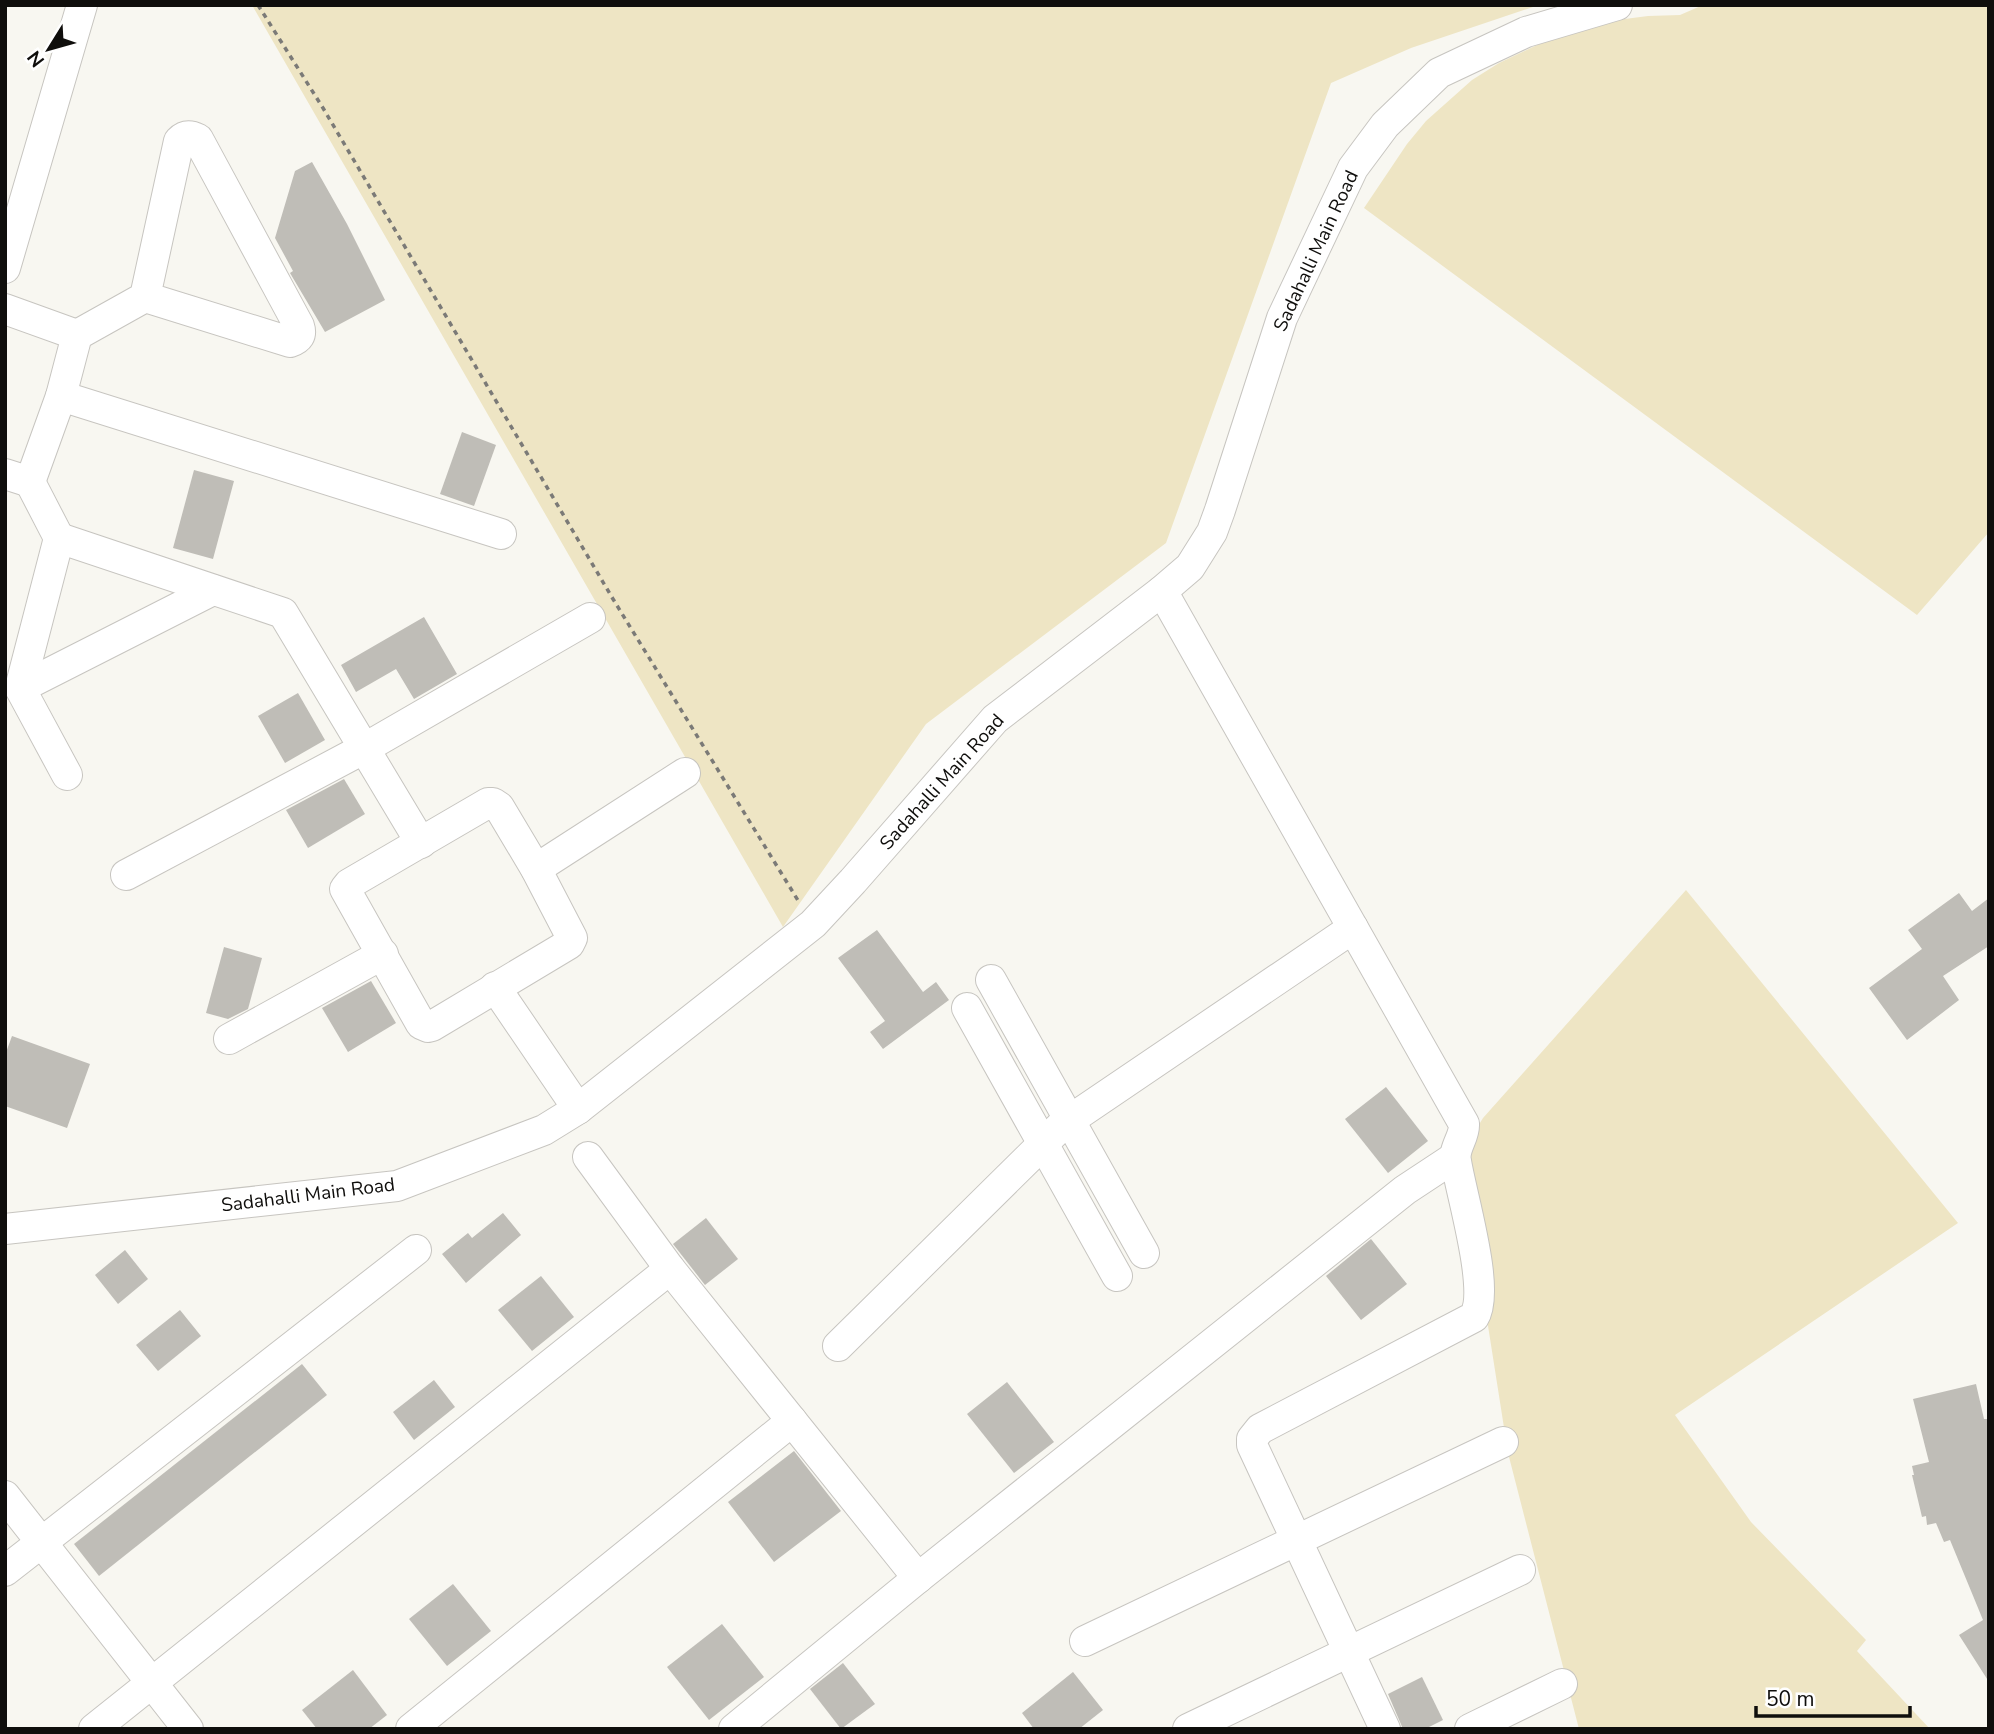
<svg xmlns="http://www.w3.org/2000/svg" width="1994" height="1734" font-family="'Nunito Sans',sans-serif">
  <style>
    .green { fill: #eee5c4 }
    .building { fill: #bfbdb7 }
    .lines { fill: none; stroke-linecap: round; stroke-linejoin: round }
    .minor-casing { stroke: #c7c5c0; stroke-width: 32 }
    .path { stroke: #7b7a77; stroke-width: 3.5; stroke-dasharray: 5 5; stroke-linecap: butt }
    .minor { stroke: #fff; stroke-width: 30 }
    .labels { text-anchor: middle; dominant-baseline: central; stroke-width: 5; stroke-linejoin: round; paint-order: stroke }
    .street-label { font-size: 19px; fill: #0f0e0c; stroke: #fff }
  </style>
  <rect width="100%" height="100%" fill="#f8f7f1"/>
  <g class="green">
    <polygon points="252,5 1539,5 1411,48 1331,83 1166,543 926,724 783,927"/>
    <polygon points="1703,5 1989,5 1989,532 1917,615 1364,208 1407,144 1426,121 1472,80 1499,63 1556,36 1617,20 1648,16 1680,15"/>
    <polygon points="1686,890 1958,1223 1675,1415 1751,1522 1866,1640 1857,1651 1930,1729 1579,1729 1508,1453 1461,1154 1483,1118"/>
  </g>
  <g class="building">
    <polygon points="312,162 347,224 385,300 325,332 290,273 293,271 275,238 295,171"/>
    <polygon points="462,432 496,445 474,506 440,494"/>
    <polygon points="194,470 234,481 213,559 173,548"/>
    <polygon points="424,617 457,674 414,699 396,669 356,692 341,665"/>
    <polygon points="298,693 325,740 285,763 258,716"/>
    <polygon points="344,779 365,814 308,848 286,810"/>
    <polygon points="1959,893 1972,911 1989,898 1989,946 1943,976 1959,1000 1907,1040 1869,988 1922,949 1908,930"/>
    <polygon points="877,930 923,992 936,982 949,1000 883,1049 870,1032 885,1021 838,958"/>
    <polygon points="224,947 262,958 248,1009 228,1019 206,1013"/>
    <polygon points="371,981 396,1023 348,1052 322,1008"/>
    <polygon points="12,1036 90,1064 67,1128 5,1106 5,1055"/>
    <polygon points="1386,1087 1428,1141 1388,1173 1345,1119"/>
    <polygon points="503,1213 521,1235 466,1283 442,1254 468,1233 472,1238"/>
    <polygon points="706,1218 738,1259 705,1285 673,1244"/>
    <polygon points="1371,1239 1407,1284 1361,1320 1326,1276"/>
    <polygon points="125,1250 148,1279 118,1304 95,1275"/>
    <polygon points="541,1276 574,1317 532,1351 498,1310"/>
    <polygon points="180,1310 201,1336 158,1371 136,1345"/>
    <polygon points="302,1364 327,1395 99,1576 74,1544"/>
    <polygon points="434,1380 455,1407 414,1440 393,1412"/>
    <polygon points="1007,1382 1054,1442 1014,1473 967,1414"/>
    <polygon points="1976,1384 1984,1419 1987,1419 1989,1427 1989,1682 1959,1635 1983,1620 1950,1540 1944,1542 1936,1523 1927,1525 1926,1516 1922,1517 1912,1475 1914,1475 1912,1466 1929,1462 1913,1399"/>
    <polygon points="794,1451 841,1511 774,1562 728,1502"/>
    <polygon points="453,1584 491,1631 447,1666 409,1619"/>
    <polygon points="722,1624 764,1677 709,1720 667,1667"/>
    <polygon points="843,1663 875,1704 841,1729 810,1689"/>
    <polygon points="353,1670 387,1715 369,1729 317,1729 302,1710"/>
    <polygon points="1073,1672 1103,1710 1079,1729 1034,1729 1022,1713"/>
    <polygon points="1422,1677 1443,1720 1425,1729 1403,1729 1388,1694"/>
  </g>
  <g class="lines">
    <g class="minor-casing">
      <g id="minor">
        <polyline points="5,268 82,5"/>
        <polyline points="5,309 77,335"/>
        <polyline points="61,396 501,534"/>
        <path d="M5,474l25,8 31,-86 16,-61 68,-38 145,45c9,-3 12,-7 9,-16l-101,-187c-8,-4 -13,-4 -19,2l-34,156"/>
        <polyline points="30,482 59,538 20,688 67,775"/>
        <polyline points="59,538 283,613 421,843"/>
        <path d="M1162,591l302,533c1,13 -11,24 -8,37 5,33 35,130 18,156l-214,112 -8,10v6l133,284"/>
        <polyline points="20,688 213,590"/>
        <polygon points="488,803 493,803 499,807 536,869 572,938 569,944 432,1026 428,1027 421,1024 345,889 349,884"/>
        <polyline points="536,869 685,773"/>
        <polyline points="126,875 365,748 590,618"/>
        <polyline points="991,980 1144,1253"/>
        <polyline points="495,987 578,1109"/>
        <polyline points="967,1008 1117,1276"/>
        <polyline points="229,1039 383,954"/>
        <polyline points="588,1157 670,1269 918,1578"/>
        <polyline points="5,1229 397,1186 544,1130 578,1109 813,924 853,881 995,719 1162,591 1190,567 1212,532 1220,510 1282,318 1353,168 1385,125 1439,73 1526,32 1617,5"/>
        <polyline points="838,1346 1061,1126 1353,928"/>
        <polyline points="5,1496 188,1729"/>
        <polyline points="5,1571 416,1250"/>
        <polyline points="1085,1641 1503,1442"/>
        <polyline points="94,1729 670,1269"/>
        <polyline points="411,1729 792,1421"/>
        <polyline points="734,1729 918,1578 1405,1190 1455,1157"/>
        <polyline points="1188,1729 1520,1570"/>
        <polyline points="1470,1729 1562,1684"/>
      </g>
    </g>
    <polyline class="path" points="258,5 323,108 613,599 799,902"/>
    <use href="#minor" class="minor"/>
  </g>
  <g class="labels">
    <g class="street-label">
      <text transform="translate(1316 251) rotate(-65)">Sadahalli Main Road</text>
      <text transform="translate(942 782) rotate(-48)">Sadahalli Main Road</text>
      <text transform="translate(308 1195) rotate(-7)">Sadahalli Main Road</text>
    </g>
  </g>
  <rect width="1994" height="1734" fill="none" stroke="#0f0e0c" stroke-width="14"/>
  <g transform="translate(49 49) rotate(233)" stroke="#ffffff" stroke-width="5" paint-order="stroke">
  <path d="M0-5L12 26L0 18L-12 26Z" fill="#0f0e0c"/>
  <text y="-10" font-size="19" font-weight="bold" text-anchor="middle" fill="#0f0e0c">N</text>
  </g>
  <path d="M1756 1706v10h154v-10" fill="none" stroke="#0f0e0c" stroke-width="3.5"/>
  <text x="1766" y="1706" font-size="21" fill="#0f0e0c" stroke="#ffffff" stroke-width="5" paint-order="stroke">50 m</text>
</svg>
